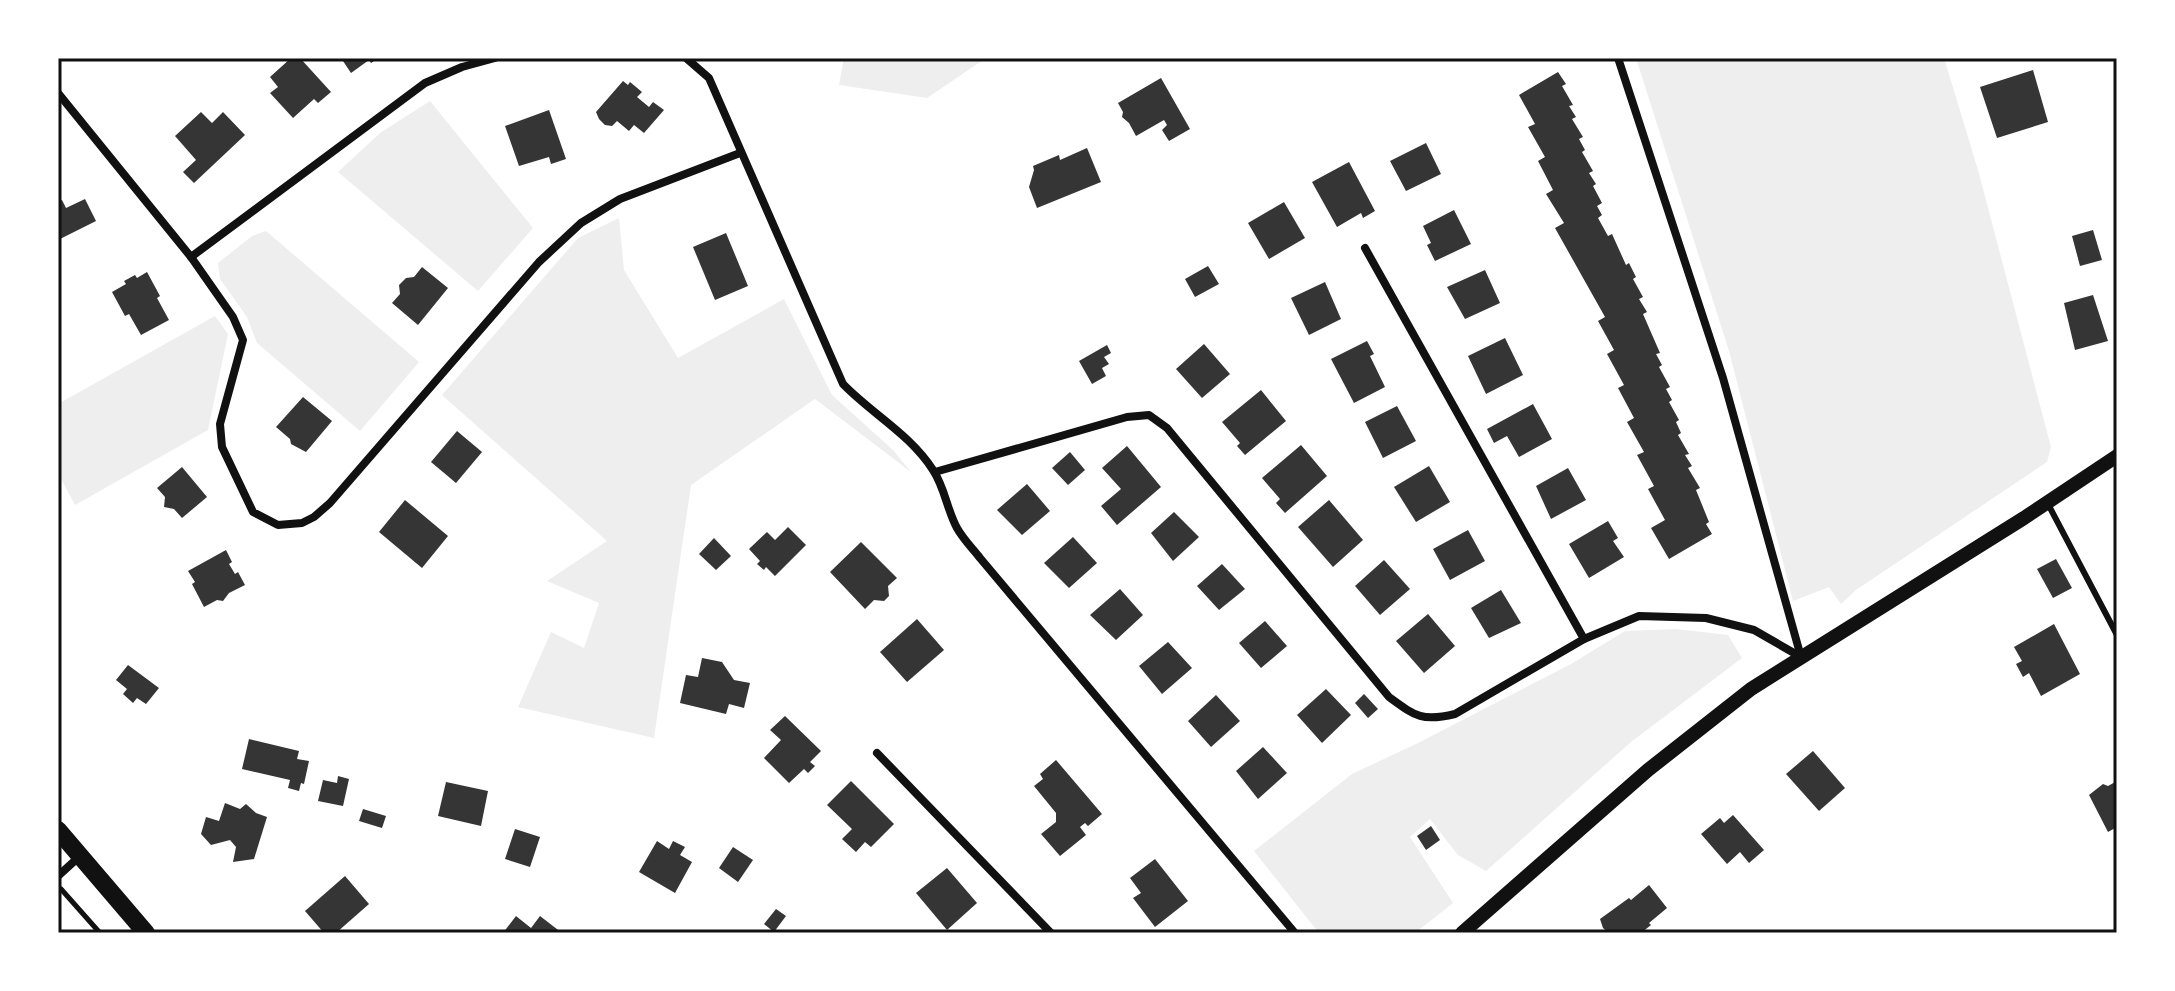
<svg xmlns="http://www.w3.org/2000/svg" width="2175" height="991" font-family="'Sofia Sans Condensed',sans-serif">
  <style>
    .green { fill: #eee }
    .building { fill: #353535 }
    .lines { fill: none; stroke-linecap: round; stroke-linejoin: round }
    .path { stroke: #111; stroke-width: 5 }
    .service { stroke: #111; stroke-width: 6 }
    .minor { stroke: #111; stroke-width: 8 }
    .tertiary { stroke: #111; stroke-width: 14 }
    .primary { stroke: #111; stroke-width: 18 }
    .neatline { fill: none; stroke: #111; stroke-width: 3 }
  </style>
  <rect width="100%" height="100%" fill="#fff"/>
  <g class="green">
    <polygon points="844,58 986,58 927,98 839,85"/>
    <polygon points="1636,58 1944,58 1978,170 2051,447 2047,462 1856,590 1841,604 1829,587 1793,601 1729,351"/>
    <polygon points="430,101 533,228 478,291 338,172 380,133"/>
    <polygon points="619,218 624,270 678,358 784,299 832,395 893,450 911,472 815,399 691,485 654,738 518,707 551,632 584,648 599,603 547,581 607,541 442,395 578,238"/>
    <polygon points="266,231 419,362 360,431 257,343 247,317 220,279 218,263 252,236"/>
    <polygon points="215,316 228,334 208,430 75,505 58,473 58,404"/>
    <polygon points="1676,629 1728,635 1742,658 1631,742 1486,871 1458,855 1430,819 1410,837 1453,903 1415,933 1319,933 1254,851 1352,774 1418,743 1571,664 1625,631"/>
  </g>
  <g class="building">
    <polygon points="291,58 300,58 331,92 318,103 314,99 293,118 270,93 278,87 270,77"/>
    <polygon points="341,58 379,58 371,63 369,60 351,73"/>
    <polygon points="2033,70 2048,122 1997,138 1980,87"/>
    <polygon points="1558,72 1566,84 1562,86 1573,105 1569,106 1576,117 1572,119 1583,137 1579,139 1585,150 1582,152 1593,171 1589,173 1596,184 1593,186 1602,203 1597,206 1602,215 1598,218 1608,236 1612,234 1626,265 1629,263 1636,277 1633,279 1643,297 1639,299 1647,312 1643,314 1660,353 1656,354 1662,365 1659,367 1670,387 1666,389 1672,400 1669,402 1679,420 1676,422 1681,433 1678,435 1689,454 1685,455 1692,466 1688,468 1700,488 1696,490 1709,522 1706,524 1712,534 1669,559 1651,528 1665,520 1648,489 1654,486 1637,455 1644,452 1627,422 1634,418 1618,388 1624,385 1607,354 1614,350 1598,321 1605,317 1555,228 1564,223 1546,194 1553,190 1538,161 1545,157 1528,127 1535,124 1519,95"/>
    <polygon points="1161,78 1190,129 1169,141 1162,130 1167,125 1164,120 1136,136 1129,123 1122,117 1123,112 1118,103"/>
    <polygon points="623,81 628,85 630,82 642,92 637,97 649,107 653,102 664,110 644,133 634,125 629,131 617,121 612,126 605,125 599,119 596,112"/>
    <polygon points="549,110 566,159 551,164 549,157 519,166 505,126"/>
    <polygon points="201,112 212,123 223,112 245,135 194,183 183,172 196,160 175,136"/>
    <polygon points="1426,143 1441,174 1406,191 1390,161"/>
    <polygon points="1087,148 1101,182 1037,208 1029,187 1034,170 1033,166 1059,155 1060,160"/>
    <polygon points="1349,162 1375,211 1363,218 1361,213 1337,227 1312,182"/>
    <polygon points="85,199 96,221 58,240 58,202 62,200 66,208"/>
    <polygon points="1284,202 1305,238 1269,259 1248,223"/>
    <polygon points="1454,210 1471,244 1435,261 1427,245 1431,243 1423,226"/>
    <polygon points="2093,230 2102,260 2080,266 2072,236"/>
    <polygon points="726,233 748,286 715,300 693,247"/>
    <polygon points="1208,266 1219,284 1195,297 1185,279"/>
    <polygon points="422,267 448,288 418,325 392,303 400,294 399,285 406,278 414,277"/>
    <polygon points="1485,270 1500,303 1465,319 1447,287"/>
    <polygon points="147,272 160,296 157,298 169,320 141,335 129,314 125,316 112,292 126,284 124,281 135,275 137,278"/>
    <polygon points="1325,282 1341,319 1309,335 1291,298"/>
    <polygon points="2093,295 2108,341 2075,350 2064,303"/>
    <polygon points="1505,338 1523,375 1486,394 1468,356"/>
    <polygon points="1367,341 1374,354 1370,356 1385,387 1354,403 1331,359"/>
    <polygon points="1204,344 1230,374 1202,398 1176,369"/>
    <polygon points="1107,345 1111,353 1104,357 1109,364 1102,368 1106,376 1092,384 1079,361"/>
    <polygon points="1261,390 1286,421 1245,455 1237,446 1240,443 1222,422"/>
    <polygon points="303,397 332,421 306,452 291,444 290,439 276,427"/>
    <polygon points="1533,404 1552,439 1519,457 1507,436 1494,443 1487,429"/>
    <polygon points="1397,406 1416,441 1383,458 1365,422"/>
    <polygon points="457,431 482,452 456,483 431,462"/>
    <polygon points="1301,445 1327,476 1285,513 1276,503 1280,499 1262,478"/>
    <polygon points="1127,446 1161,487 1117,525 1101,506 1121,489 1102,468"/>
    <polygon points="1070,452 1085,470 1068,485 1052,468"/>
    <polygon points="1429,466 1450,502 1416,522 1394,487"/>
    <polygon points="182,467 207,497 182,518 174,509 164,507 165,497 157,488"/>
    <polygon points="1568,468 1586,500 1551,519 1536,486"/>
    <polygon points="1027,484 1050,511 1022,535 997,510"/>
    <polygon points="405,500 448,536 422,568 379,532"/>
    <polygon points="1329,500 1363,540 1333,567 1298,527"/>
    <polygon points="1174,512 1199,537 1173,561 1151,533"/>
    <polygon points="1608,521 1618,538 1613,541 1624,557 1589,578 1569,544"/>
    <polygon points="788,527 806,545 775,576 766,567 764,570 757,564 760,561 749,549 767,532 775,540"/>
    <polygon points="1468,530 1485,561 1450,580 1433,549"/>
    <polygon points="1073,537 1097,563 1069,588 1044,563"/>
    <polygon points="714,538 731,556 716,570 699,554"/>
    <polygon points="861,542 897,578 888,586 889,596 884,601 874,600 865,609 830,572"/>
    <polygon points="226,550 232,562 229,564 235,574 238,572 245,585 229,593 223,601 217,600 204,607 192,584 195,582 188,571"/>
    <polygon points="2056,559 2072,588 2053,598 2037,569"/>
    <polygon points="1384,560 1410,589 1380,615 1355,586"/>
    <polygon points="1222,564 1245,589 1219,610 1197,586"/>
    <polygon points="1120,589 1143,615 1116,640 1090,615"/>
    <polygon points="1501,590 1521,623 1489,638 1471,608"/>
    <polygon points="1428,614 1455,646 1424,673 1396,641"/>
    <polygon points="917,619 944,650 907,682 880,652"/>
    <polygon points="1265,621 1287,646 1261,668 1239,643"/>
    <polygon points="2054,624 2080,674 2041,696 2029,673 2023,677 2016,664 2022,661 2014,647"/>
    <polygon points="1168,642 1192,668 1162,694 1139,666"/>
    <polygon points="702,658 722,662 734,680 750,683 744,708 729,704 726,714 680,703 686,675 698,677"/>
    <polygon points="128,665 159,688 146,704 137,698 133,703 123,694 127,689 116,680"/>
    <polygon points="1326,689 1351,715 1322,743 1297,715"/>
    <polygon points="1364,694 1378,709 1368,718 1355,703"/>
    <polygon points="1216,695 1240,721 1211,747 1188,721"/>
    <polygon points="785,716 821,751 810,762 815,766 808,773 804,769 789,783 764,758 781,740 770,730"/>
    <polygon points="249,739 299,751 297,759 309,761 304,784 301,783 299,791 288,788 290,780 242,769"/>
    <polygon points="1263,747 1287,773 1258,799 1236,771"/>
    <polygon points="1813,751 1845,788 1819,811 1786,774"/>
    <polygon points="1056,760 1102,814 1088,826 1085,823 1080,827 1086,835 1060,856 1041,834 1056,822 1056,813 1034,786 1043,779 1040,774"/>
    <polygon points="338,776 349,779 343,806 318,801 323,780 337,783"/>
    <polygon points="851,781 894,824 871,847 865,842 856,852 842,839 852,829 827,805"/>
    <polygon points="2117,781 2117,827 2108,832 2089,795 2103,784 2108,786"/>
    <polygon points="446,782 488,791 481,826 438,816"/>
    <polygon points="225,803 240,809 246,804 256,813 267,817 254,859 233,862 236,847 230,840 211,845 201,834 206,817 219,821"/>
    <polygon points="363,809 386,816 382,828 359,821"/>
    <polygon points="1733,815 1764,850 1749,863 1740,852 1727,864 1701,834 1720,818 1724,823"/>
    <polygon points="1431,826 1440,840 1426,850 1417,836"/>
    <polygon points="515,829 540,837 530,867 505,859"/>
    <polygon points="657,841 669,849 673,841 685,847 680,855 692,862 675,893 639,872"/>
    <polygon points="733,847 753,860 738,882 719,868"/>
    <polygon points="1155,859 1188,901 1155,927 1133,898 1141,893 1130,878"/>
    <polygon points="947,868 977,903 947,930 916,893"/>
    <polygon points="345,876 369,904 336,933 324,933 305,911"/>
    <polygon points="1649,885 1667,908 1649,923 1651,925 1641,933 1609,933 1603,928 1600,919 1629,898 1631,900"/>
    <polygon points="776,909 786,916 774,932 764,924"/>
    <polygon points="516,916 531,928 540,916 562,933 503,933"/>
  </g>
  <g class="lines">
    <polyline class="path" points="61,889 100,933"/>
    <polyline class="service" points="2048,504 2117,635"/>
    <g class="minor">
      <path d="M686,58l23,20 134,306c29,30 67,50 90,86 12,18 14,40 24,58 6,11 16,21 23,30l315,375"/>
      <polyline points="1618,58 1723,378 1801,657"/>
      <polyline points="58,93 191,257 233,317 243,340 220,424 222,447 253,512 278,525 302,523 314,517 330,503 539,262 581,223 620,199 740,153"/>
      <polyline points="1365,248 1584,639"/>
      <polyline points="191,257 425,83 462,67 495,58"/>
      <path d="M935,472l192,-55 22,-2 18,13 222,269c26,19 33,25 66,17l129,-75 55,-23 67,2 48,12 47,27"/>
      <polyline points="877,753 1051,933"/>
      <polyline points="58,876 80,856"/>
    </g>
    <polyline class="tertiary" points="1462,933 1648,770 1751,689 2024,518 2117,456"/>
    <polyline class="primary" points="58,830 146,933"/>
  </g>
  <rect width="2175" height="991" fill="none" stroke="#ffffff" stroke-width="120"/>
  <rect x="60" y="60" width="2055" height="871" class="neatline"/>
</svg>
